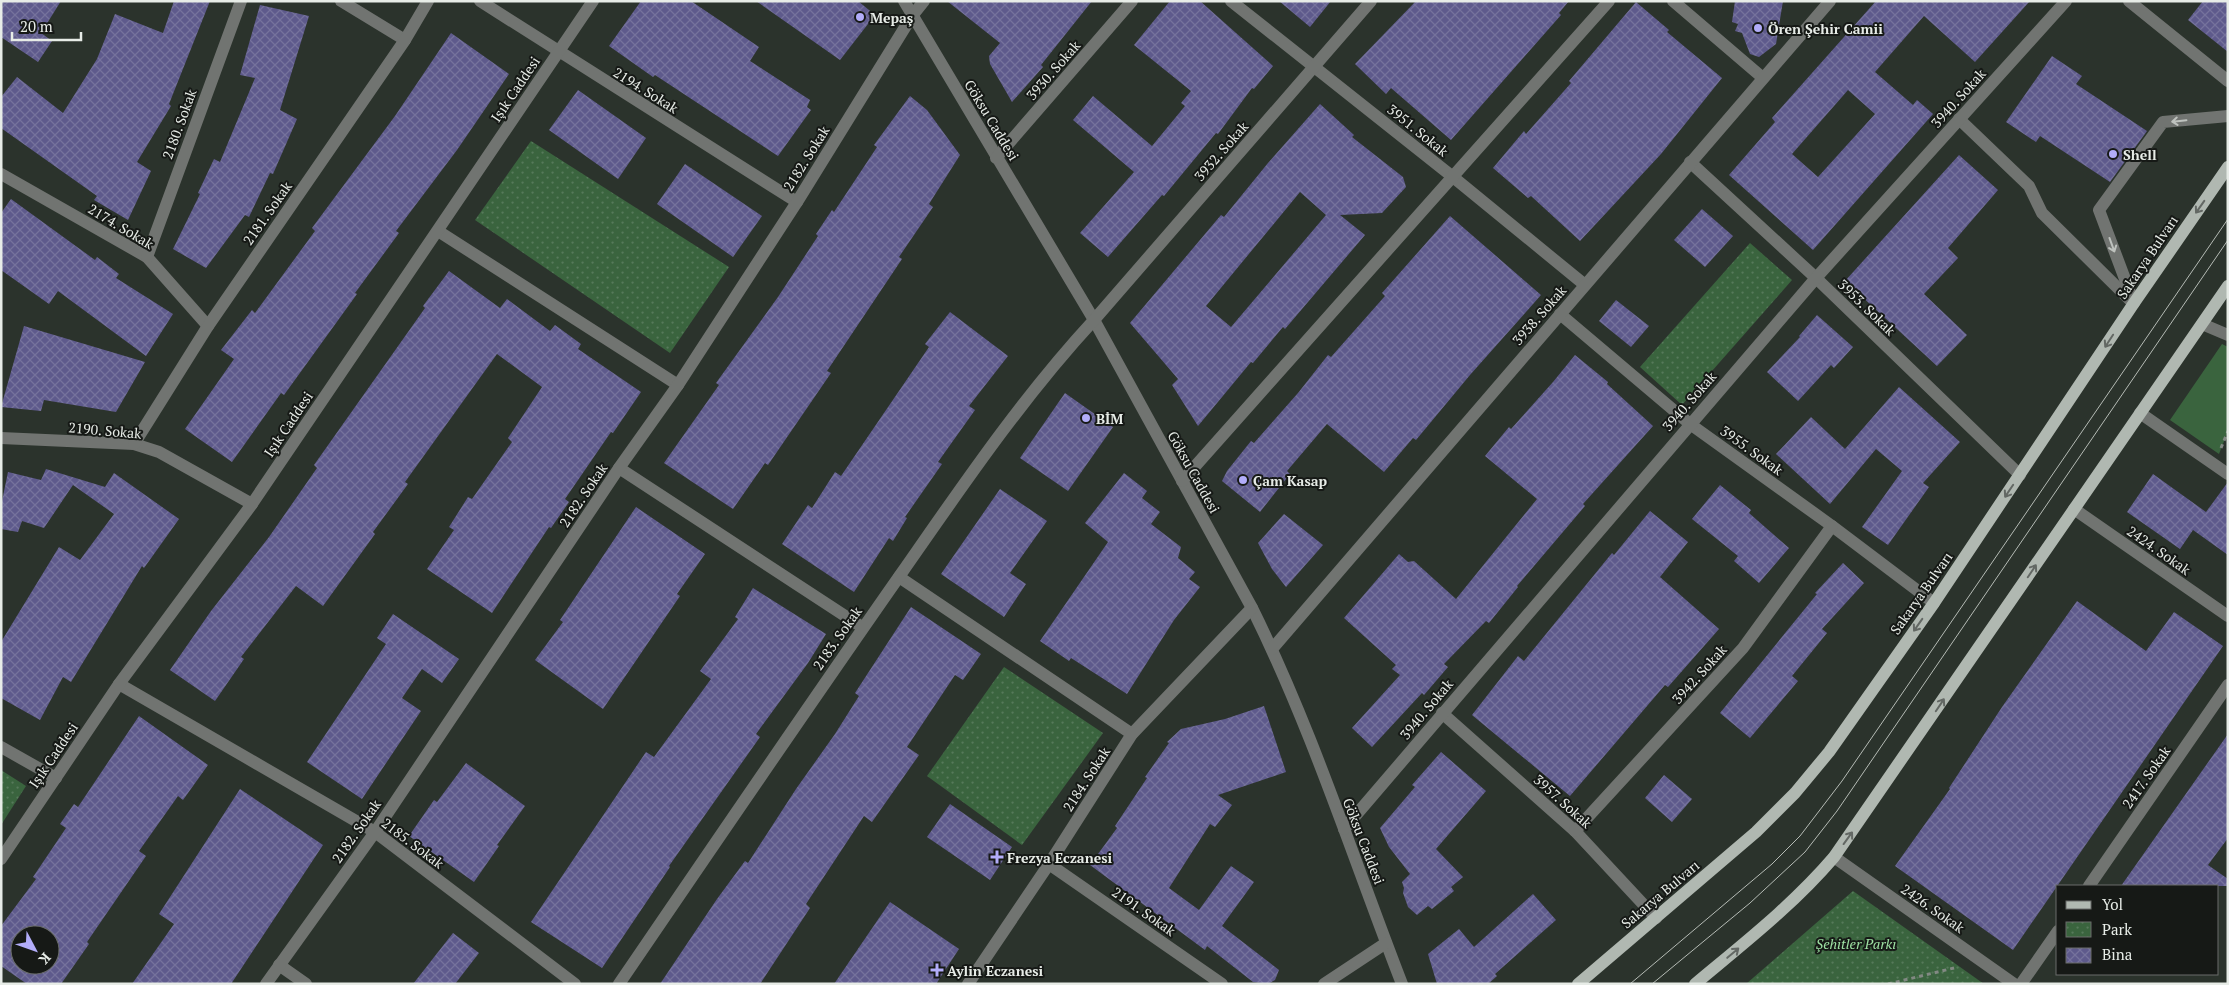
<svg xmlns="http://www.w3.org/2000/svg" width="2229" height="985" font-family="'PT Serif',serif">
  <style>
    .green { fill: #3a643e }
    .park { fill: url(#park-dots) }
    .building { fill: url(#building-cross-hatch); fill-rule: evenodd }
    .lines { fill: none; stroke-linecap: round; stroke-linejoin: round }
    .path { stroke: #828983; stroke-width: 3; stroke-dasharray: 4 4; stroke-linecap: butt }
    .minor { stroke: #717471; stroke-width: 12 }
    .major { stroke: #b0b8b1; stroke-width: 12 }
    .tram { stroke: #b5bbb5; stroke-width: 1 }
    .oneway { stroke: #bec2be }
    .oneway2 { stroke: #636864 }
    .poi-dot { fill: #b2adf9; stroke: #161916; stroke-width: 2 }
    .labels { text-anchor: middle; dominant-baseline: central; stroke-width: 4; stroke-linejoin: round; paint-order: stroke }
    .poi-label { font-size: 14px; font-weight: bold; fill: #e7ece7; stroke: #161916; text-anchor: start }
    .street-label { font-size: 14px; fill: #e7ece7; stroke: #161916 }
    .park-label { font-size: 14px; font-style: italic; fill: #9ee1a3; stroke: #161916 }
  </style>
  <defs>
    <pattern id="park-dots" width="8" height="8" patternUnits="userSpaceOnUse" patternTransform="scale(1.25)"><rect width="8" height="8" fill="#3a643e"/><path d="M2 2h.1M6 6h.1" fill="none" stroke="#567a5a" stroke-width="1.8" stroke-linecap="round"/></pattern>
    <pattern id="building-cross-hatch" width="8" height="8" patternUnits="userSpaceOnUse" patternTransform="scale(1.25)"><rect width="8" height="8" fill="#5e5a8c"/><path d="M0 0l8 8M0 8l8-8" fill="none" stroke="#75729c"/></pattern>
  </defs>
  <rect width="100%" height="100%" fill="#2b332c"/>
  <polygon class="green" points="2222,344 2228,347 2228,431 2219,454 2170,420"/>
  <g class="park">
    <polygon points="531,141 729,267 670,353 475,220"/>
    <polygon points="1750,243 1792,280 1682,405 1640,367"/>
    <polygon points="1004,667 1103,733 1022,845 927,776"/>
    <polygon points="1,770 26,786 1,825"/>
    <polygon points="1853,891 1984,984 1746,984"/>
  </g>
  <g class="building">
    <polygon points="1,1 61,1 41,33 52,41 38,62 1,37"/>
    <polygon points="174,1 210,1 169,104 171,106 137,162 151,171 128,220 94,200 97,196 1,128 1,97 17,77 63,113 97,59 115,14 163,33"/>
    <polygon points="641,1 691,1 759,47 750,61 810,100 807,107 811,110 778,156 655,75 653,77 609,46"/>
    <polygon points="756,1 858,1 875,15 840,60"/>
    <polygon points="947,1 1092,1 1041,65 1043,67 1012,102 990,64 989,56 1000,43"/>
    <polygon points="1170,1 1200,1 1273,66 1254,89 1252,88 1218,134 1216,133 1164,196 1162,195 1108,257 1080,233 1134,172 1073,120 1093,96 1152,146 1185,106 1181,103 1191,91 1134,45"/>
    <polygon points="1279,1 1331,1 1310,27"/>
    <polygon points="1416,1 1569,1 1559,13 1561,15 1451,140 1391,88 1386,94 1355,64"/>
    <polygon points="1735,1 1783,1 1776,44 1759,57 1750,54 1742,33 1735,31 1738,24 1732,22"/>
    <path d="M1876,1h154l-55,61 -51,-46 -49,56 38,33 4,-5 16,14 -120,136 -84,-75 46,-53 -3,-4zM1848,90l27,24 -57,63 -26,-23z"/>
    <polygon points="2203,1 2228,1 2228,52 2188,20"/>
    <polygon points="1636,2 1669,30 1667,32 1722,78 1661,154 1580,241 1531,196 1528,198 1493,168 1524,131 1526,134 1571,83 1569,81"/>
    <polygon points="260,5 309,16 280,110 297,119 273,174 270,173 249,217 245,215 206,268 173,249 200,194 198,193 214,159 220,162 255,78 240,75"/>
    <polygon points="451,33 509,74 457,150 396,231 399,233 355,293 357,294 284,395 281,393 232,462 185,429 234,359 221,350 252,310 255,313 315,231 312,228 395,116"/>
    <polygon points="2052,56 2082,76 2076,84 2147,131 2110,182 2040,136 2036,142 2006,122"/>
    <polygon points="578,90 646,138 618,179 549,130"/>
    <polygon points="910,96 927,110 960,155 929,204 933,207 899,257 902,259 827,371 831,373 768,465 765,463 733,509 664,463 719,385 716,383 778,297 818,236 816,234 832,210 834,212 877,147 874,145"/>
    <path d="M1320,104l34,31 -2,2 51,40 3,10 -24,26 -42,2 25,20 -80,94 -2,-2 -30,36 -2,-1 -53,64 -26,-41 6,-6 -48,-56 91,-108 3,2 44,-54zM1300,192l26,23 -95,112 -25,-21z"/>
    <polygon points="1959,155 1998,190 1948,248 1958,258 1924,294 1967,335 1937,366 1845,281"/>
    <polygon points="685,164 762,216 733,257 657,204"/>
    <polygon points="11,199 95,260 97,257 119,274 116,278 173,314 146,356 58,291 49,304 1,270 1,213"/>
    <polygon points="1702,209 1733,236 1705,267 1674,240"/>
    <polygon points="1450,216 1541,295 1470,375 1416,440 1413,438 1384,472 1327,424 1287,471 1290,474 1260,512 1222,481 1227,471 1251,441 1254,443 1298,393 1328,355 1331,357 1385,296 1382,293"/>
    <polygon points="449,271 500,308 507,299 550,331 555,325 581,344 578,349 641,392 613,433 611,432 565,499 569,502 551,528 549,527 492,613 427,569 454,530 449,527 468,497 472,499 512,442 508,438 542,387 497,354 405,482 408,484 373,532 375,534 323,606 296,586 241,657 244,659 215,701 170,670 211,611 269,537 317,468 314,465 425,308 423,306"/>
    <polygon points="1616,300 1649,326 1631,347 1599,321"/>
    <polygon points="950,312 1008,356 969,406 975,410 938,462 942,464 905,517 907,518 893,541 889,538 854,592 782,544 808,505 812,508 835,472 841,476 929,347 925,344"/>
    <polygon points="1817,315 1853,347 1834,368 1831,365 1798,401 1767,372 1800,337 1799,336"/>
    <polygon points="24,326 145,362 116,412 44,400 41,411 1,407"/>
    <polygon points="1575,355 1608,382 1607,384 1653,426 1583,504 1585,506 1517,586 1518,587 1489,623 1486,621 1444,664 1448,667 1424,695 1422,693 1372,747 1352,728 1400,675 1392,669 1396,665 1344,618 1399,554 1408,562 1414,561 1456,599 1537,499 1485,456 1509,427 1511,429 1553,382"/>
    <polygon points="1899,387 1960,442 1923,483 1929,487 1888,545 1862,527 1902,471 1876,449 1830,504 1776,454 1811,417 1845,449"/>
    <polygon points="1065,393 1113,427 1068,491 1020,458"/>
    <polygon points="46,469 105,487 114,473 179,519 144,568 142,566 71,682 63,677 40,720 1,698 1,642 59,547 80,560 114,514 73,485 44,528 22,521 18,532 1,529 1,506 8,472 41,480"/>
    <polygon points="1124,473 1147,491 1142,498 1160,512 1151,524 1181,547 1178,558 1195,572 1189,579 1200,587 1174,620 1127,694 1071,658 1069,661 1040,641 1108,542 1085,523"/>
    <polygon points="2153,474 2206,512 2228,482 2228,555 2193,530 2180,549 2127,512"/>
    <polygon points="1720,485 1751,510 1749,513 1789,548 1759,583 1734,561 1738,556 1692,519"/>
    <polygon points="1000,489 1047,521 1010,573 1026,584 1004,617 941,574"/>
    <polygon points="636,507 705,554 677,594 680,596 603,709 535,660 563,622 560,620"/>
    <polygon points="1650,511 1688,542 1660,577 1719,629 1668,687 1665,685 1570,796 1472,715 1518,656 1524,661 1612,553 1614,555"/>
    <polygon points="1284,514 1323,545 1286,587 1272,569 1258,543"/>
    <polygon points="1843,563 1864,583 1822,629 1827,633 1792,676 1798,681 1750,738 1720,713 1817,594 1815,593"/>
    <polygon points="753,588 826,634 808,663 756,734 760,737 669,866 670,867 602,968 531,922 646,752 654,757 711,679 700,671 738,619 735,617"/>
    <polygon points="2077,601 2146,651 2174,612 2223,646 2013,950 1895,866 1950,789 1949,788 2002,707"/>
    <polygon points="911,607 981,654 963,680 955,675 907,747 919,755 872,822 864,816 806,904 810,908 760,984 660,984 717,899 745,861 748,863 796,789 835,734 859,696 855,693"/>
    <polygon points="393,614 459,659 442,683 422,669 402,698 421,711 362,799 307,762 386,644 377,638"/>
    <polygon points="1264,706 1286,772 1218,795 1232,805 1215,827 1210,824 1169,888 1199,910 1231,866 1254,882 1222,926 1279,970 1275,980 1268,984 1253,982 1207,946 1205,950 1090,865 1117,828 1115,826 1147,778 1145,777 1169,743 1167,742 1181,729 1225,719"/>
    <path d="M139,716l69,49 -25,35 -5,-4 -39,55 7,5 -59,86 2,2 -28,40h-34l-26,-18v-40l35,-47 -3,-2 33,-49 -6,-4 14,-20 4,3zM20,935h30v30h-30z"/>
    <polygon points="2228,734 2228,838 2208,865 2228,879 2228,886 2121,886"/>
    <polygon points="1441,752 1486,791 1436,849 1463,877 1451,887 1454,891 1432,909 1428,906 1417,915 1408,907 1403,893 1404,888 1402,882 1410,874 1389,847 1380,828 1415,787 1412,785"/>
    <polygon points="466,763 525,806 497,845 499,846 474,882 409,836 434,800 437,802"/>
    <polygon points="1664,775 1692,799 1672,822 1645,798"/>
    <polygon points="240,789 323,845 231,984 132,984 174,924 159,914"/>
    <polygon points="950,804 1012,847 990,880 927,837"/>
    <polygon points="1533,894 1556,920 1495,974 1497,976 1488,984 1437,984 1428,954 1459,929 1474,947"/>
    <polygon points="890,902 959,949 936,984 834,984"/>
    <polygon points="453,933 479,953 455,984 413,984"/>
  </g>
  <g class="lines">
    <g class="path">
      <polyline points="2221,448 2228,431"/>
      <polyline points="1888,984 1958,967"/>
    </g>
    <g class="minor">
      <polyline points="341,1 405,40"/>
      <polyline points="480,1 797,202"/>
      <path d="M904,1l190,319 158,288c60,121 101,250 150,376"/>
      <polyline points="1231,1 1453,177 1585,285"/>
      <polyline points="1673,1 1763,78"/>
      <polyline points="2129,1 2228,81"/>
      <polyline points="1959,119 2029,186 2042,213 2130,300"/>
      <polyline points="996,158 1132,1"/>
      <polyline points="1690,162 1816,278 2020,475"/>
      <polyline points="1,174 147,257 208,326"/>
      <polyline points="438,231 678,385"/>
      <polyline points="147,257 241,1"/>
      <polyline points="2134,303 2099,210 2163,122 2228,116"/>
      <polyline points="1560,314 1690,424 1832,526 1934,603"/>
      <polyline points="2202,324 2228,335"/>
      <polyline points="2140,413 2228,474"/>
      <polyline points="1,438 134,444 159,452 252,504"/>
      <polyline points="134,444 208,326 405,40 428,1"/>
      <polyline points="619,468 862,627"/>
      <polyline points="1182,481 1609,1"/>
      <polyline points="2074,509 2228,616"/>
      <polyline points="899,577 1132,734"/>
      <polyline points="1272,649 1830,1"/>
      <polyline points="119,684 375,832 575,984"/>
      <polyline points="1442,713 1575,831 1656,918"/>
      <polyline points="1,747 56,778"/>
      <polyline points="1344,829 1816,278 2066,1"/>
      <polyline points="1575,831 1743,648 1832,526"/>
      <polyline points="1834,857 2014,984"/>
      <polyline points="1,859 119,684 252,504 593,1"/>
      <polyline points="1049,864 1222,984"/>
      <polyline points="2089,886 2228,685"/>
      <polyline points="279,965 306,984"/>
      <polyline points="266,984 375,832 619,468 678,385 797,202 912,16 924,1"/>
      <path d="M619,984c94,-138 188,-276 284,-413 60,-86 119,-173 191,-251l277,-319"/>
      <polyline points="968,984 1049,864 1132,734 1252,608"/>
      <polyline points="1324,984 1386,943"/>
      <polyline points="2021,984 2058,931"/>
    </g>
    <g class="major">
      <polyline points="1578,984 1756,832 1795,793 1829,752 1934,603 2134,303 2228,167"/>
      <path d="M1695,984c49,-41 98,-79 139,-127l394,-571"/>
    </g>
    <g class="tram">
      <polyline points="1630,984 1772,864 1800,836 1842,781 2228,219"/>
      <polyline points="1652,984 1750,903 1805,852 1837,811 2228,240"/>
    </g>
  </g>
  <defs><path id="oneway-shaft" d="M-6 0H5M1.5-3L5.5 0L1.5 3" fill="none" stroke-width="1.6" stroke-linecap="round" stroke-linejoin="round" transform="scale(1.25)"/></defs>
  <g class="oneway">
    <use href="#oneway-shaft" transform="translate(2179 121) rotate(174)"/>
    <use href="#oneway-shaft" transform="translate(2112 245) rotate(70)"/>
  </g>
  <g class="oneway2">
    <use href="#oneway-shaft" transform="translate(2200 207) rotate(125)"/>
    <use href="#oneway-shaft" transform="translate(2109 341) rotate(123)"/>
    <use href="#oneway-shaft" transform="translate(2009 491) rotate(124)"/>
    <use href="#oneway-shaft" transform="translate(2032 571) rotate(-56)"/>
    <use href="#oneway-shaft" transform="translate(1918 625) rotate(125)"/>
    <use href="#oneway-shaft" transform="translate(1940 705) rotate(-56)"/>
    <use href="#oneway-shaft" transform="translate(1848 838) rotate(-54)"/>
    <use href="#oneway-shaft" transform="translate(1733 953) rotate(-40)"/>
  </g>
  <g class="poi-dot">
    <circle cx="860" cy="17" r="5"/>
    <circle cx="1758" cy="28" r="5"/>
    <circle cx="2113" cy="154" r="5"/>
    <circle cx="1086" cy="418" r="5"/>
    <circle cx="1243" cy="480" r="5"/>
    <path d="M994.5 849.5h5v5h5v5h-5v5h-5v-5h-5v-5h5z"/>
    <path d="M934.5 962.5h5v5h5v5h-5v5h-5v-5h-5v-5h5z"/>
  </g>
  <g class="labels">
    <g class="poi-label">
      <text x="870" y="17">Mepaş</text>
      <text x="1768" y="28">Ören Şehir Camii</text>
      <text x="2123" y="154">Shell</text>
      <text x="1096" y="418">BİM</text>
      <text x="1253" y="480">Çam Kasap</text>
      <text x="1007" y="857">Frezya Eczanesi</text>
      <text x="947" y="970">Aylin Eczanesi</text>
    </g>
    <g class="street-label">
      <text transform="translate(1053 70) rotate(-49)">3930. Sokak</text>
      <text transform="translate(515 89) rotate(-56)">Işık Caddesi</text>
      <text transform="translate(646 90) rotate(32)">2194. Sokak</text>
      <text transform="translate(1958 98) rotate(-48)">3940. Sokak</text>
      <text transform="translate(992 120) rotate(59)">Göksu Caddesi</text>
      <text transform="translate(179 124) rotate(-70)">2180. Sokak</text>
      <text transform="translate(1418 130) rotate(39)">3951. Sokak</text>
      <text transform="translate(1221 151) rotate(-49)">3932. Sokak</text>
      <text transform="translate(806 158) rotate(-58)">2182. Sokak</text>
      <text transform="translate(267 213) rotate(-55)">2181. Sokak</text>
      <text transform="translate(121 226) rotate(31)">2174. Sokak</text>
      <text transform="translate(2147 257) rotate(-56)">Sakarya Bulvarı</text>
      <text transform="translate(1867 307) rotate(44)">3953. Sokak</text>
      <text transform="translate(1539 315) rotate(-49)">3938. Sokak</text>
      <text transform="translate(1689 401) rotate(-49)">3940. Sokak</text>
      <text transform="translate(288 424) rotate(-56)">Işık Caddesi</text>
      <text transform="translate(105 430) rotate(5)">2190. Sokak</text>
      <text transform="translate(1752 450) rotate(36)">3955. Sokak</text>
      <text transform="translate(1194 472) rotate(61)">Göksu Caddesi</text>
      <text transform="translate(583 495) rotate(-56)">2182. Sokak</text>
      <text transform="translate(2159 550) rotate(35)">2424. Sokak</text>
      <text transform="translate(1921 593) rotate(-55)">Sakarya Bulvarı</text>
      <text transform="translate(837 638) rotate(-55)">2183. Sokak</text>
      <text transform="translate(1699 674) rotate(-48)">3942. Sokak</text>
      <text transform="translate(1426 709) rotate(-50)">3940. Sokak</text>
      <text transform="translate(53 755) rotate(-56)">Işık Caddesi</text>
      <text transform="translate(2146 777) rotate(-55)">2417. Sokak</text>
      <text transform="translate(1086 779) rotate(-57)">2184. Sokak</text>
      <text transform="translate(1563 801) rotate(42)">3957. Sokak</text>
      <text transform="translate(356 831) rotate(-55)">2182. Sokak</text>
      <text transform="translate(1364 841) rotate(69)">Göksu Caddesi</text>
      <text transform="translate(413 843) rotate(37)">2185. Sokak</text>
      <text transform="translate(1660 894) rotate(-40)">Sakarya Bulvarı</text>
      <text transform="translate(1933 908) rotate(35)">2426. Sokak</text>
      <text transform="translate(1144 911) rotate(35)">2191. Sokak</text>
    </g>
    <g class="park-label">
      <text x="1856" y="943">Şehitler Parkı</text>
    </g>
  </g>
  <rect width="2229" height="985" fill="none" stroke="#e7ece7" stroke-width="5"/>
  <rect x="2056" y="885" width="162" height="90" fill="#161916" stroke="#6a6d6a"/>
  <rect x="2066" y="901" width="25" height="8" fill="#b0b8b1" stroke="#6a6d6a"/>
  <text x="2102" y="910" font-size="15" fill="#e7ece7">Yol</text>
  <rect x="2066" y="922" width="25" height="15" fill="url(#park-dots)" stroke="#6a6d6a"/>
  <text x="2102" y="935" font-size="15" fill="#e7ece7">Park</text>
  <rect x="2066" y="948" width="25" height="15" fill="url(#building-cross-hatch)" stroke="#6a6d6a"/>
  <text x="2102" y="960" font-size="15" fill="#e7ece7">Bina</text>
  <g transform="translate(35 950) rotate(131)"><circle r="24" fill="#161916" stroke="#6a6d6a"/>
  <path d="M0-4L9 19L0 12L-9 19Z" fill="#b2adf9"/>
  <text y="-8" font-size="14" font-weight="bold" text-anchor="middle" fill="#e7ece7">K</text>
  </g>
  <path d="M12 32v8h69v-8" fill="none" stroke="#e7ece7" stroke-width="2.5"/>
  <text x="20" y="32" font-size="15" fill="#e7ece7" stroke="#161916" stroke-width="4" paint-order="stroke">20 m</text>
</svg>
